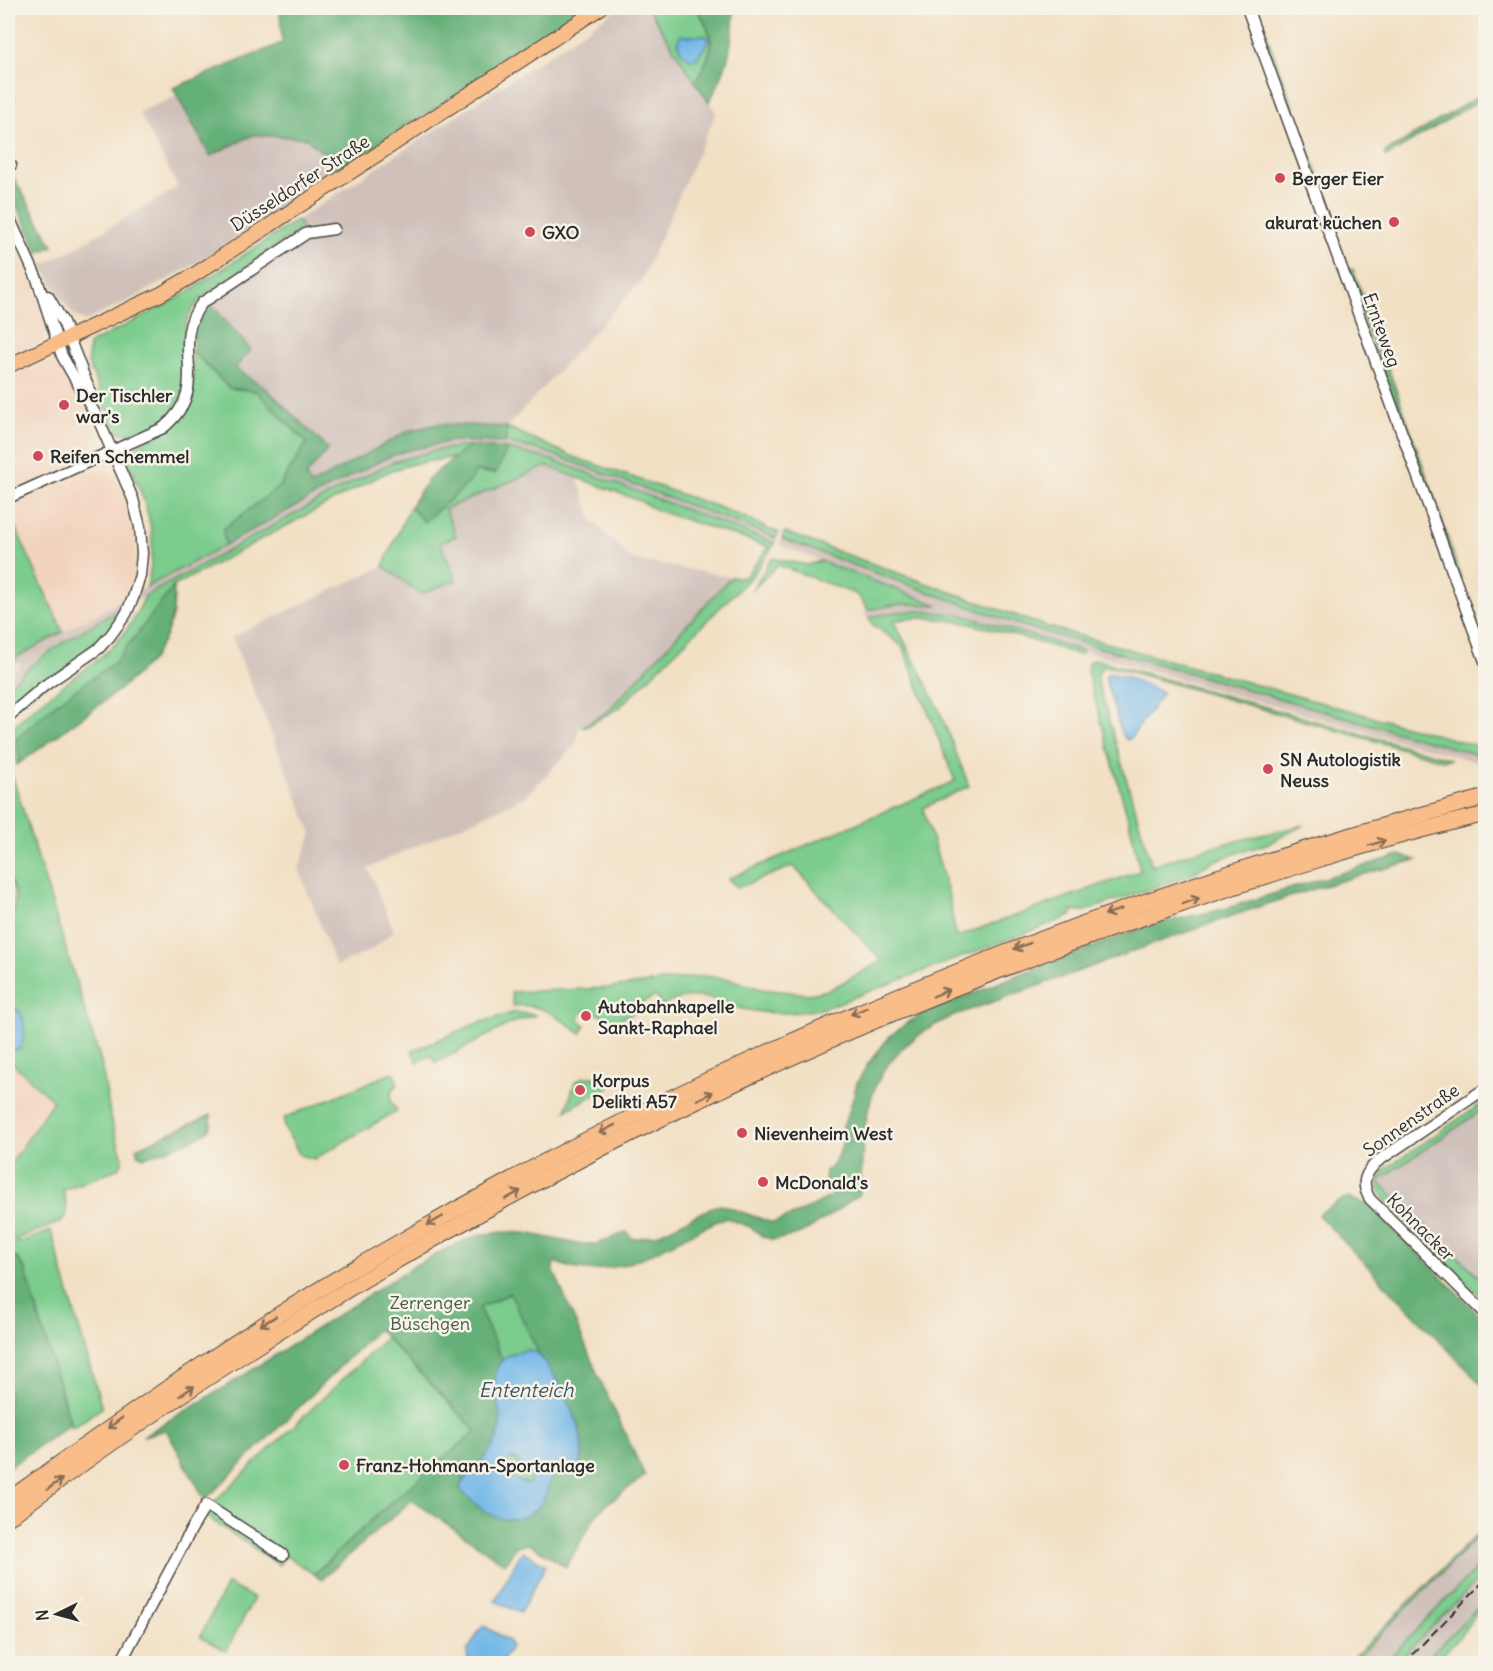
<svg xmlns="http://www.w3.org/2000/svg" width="1493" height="1671" font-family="Delius,sans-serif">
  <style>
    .built { fill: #f2d4be }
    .industrial { fill: #cfc0ba }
    .green { fill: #7ccc8d; stroke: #547c5c; stroke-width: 1.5 }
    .forest { fill: #65b078; stroke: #486e52; stroke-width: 1.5; fill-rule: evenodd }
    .water { fill: #71b7e8; stroke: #4e718a; stroke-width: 1.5; fill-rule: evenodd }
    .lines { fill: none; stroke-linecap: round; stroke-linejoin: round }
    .minor-casing { stroke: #494642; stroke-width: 13 }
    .major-casing { stroke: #494642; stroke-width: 16 }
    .highway-casing { stroke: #494642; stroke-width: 17 }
    .minor { stroke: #fff; stroke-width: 10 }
    .major { stroke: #f8bd89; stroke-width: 14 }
    .highway { stroke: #f8bd89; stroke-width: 15 }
    .rail { stroke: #2b2b2b; stroke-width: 2; stroke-dasharray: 9 4.5; stroke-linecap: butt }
    .oneway { stroke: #876d55 }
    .poi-dot { fill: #d1495b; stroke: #f7f3e8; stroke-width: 2 }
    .labels { text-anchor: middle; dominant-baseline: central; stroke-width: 5; stroke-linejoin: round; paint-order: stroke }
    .poi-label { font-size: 18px; font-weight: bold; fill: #2b2b2b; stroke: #f7f3e8; text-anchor: start }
    .street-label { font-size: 18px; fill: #2b2b2b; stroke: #f7f3e8 }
    .park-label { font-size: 18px; fill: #435b48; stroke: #f7f3e8 }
    .water-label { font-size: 20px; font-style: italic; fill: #405564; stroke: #f7f3e8 }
  </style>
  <rect width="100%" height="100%" fill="#f7f3e8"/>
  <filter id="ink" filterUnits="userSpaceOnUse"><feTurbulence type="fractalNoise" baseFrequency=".0167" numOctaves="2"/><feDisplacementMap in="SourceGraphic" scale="12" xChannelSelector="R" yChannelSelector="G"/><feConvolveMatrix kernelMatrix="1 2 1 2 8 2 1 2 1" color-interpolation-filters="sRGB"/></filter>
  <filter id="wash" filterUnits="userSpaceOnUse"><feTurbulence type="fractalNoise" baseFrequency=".008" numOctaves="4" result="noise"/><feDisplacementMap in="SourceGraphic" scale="24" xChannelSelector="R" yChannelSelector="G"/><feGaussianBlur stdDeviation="1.35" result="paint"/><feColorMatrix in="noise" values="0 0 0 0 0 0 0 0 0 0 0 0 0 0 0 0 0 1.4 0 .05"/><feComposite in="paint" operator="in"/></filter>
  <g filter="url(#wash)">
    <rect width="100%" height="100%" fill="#f2e0c4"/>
    <g class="built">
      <polygon points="8,227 36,291 48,327 41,342 8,358"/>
      <polygon points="54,361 61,368 74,388 93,423 95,433 94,443 88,455 83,459 88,470 103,471 116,479 132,516 135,543 135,570 129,596 63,632 8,511 8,379 46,362"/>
      <polygon points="8,876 23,890 53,1101 8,1168"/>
    </g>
    <g class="industrial">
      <polygon points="618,8 648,8 716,113 641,281 507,427 438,424 408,431 311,485 268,390 235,368 251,350 204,296 299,230 301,227 297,220 555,51"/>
      <polygon points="177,96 210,156 253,135 306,138 341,169 195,264 134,298 85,321 74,315 62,300 42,265 70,251 178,187 139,112"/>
      <polygon points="475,440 519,445 540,450 777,538 775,543 580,470 522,452 469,446 436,450 393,462 363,476 164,585 60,644 38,658 8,687 8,675 21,665 19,663 8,669 8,662 340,482 384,459 405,451 452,441"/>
      <polygon points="547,466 577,477 593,521 631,559 731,577 607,712 579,728 576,744 525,797 368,868 394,931 371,950 336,966 299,869 312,833 232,637 383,566 421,594 455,580 440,543 445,509"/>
      <polygon points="782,539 1020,625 1485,757 1485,764 1207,687 962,615 919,611 896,612 867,618 864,612 874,609 900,604 936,605 779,545"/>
      <polygon points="1485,1108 1485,1282 1380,1183 1380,1180"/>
      <polygon points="1485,1529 1485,1600 1422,1663 1352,1664"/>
    </g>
    <g class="green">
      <path d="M648,8h48c22,31 18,42 -1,74z"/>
      <path d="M297,220l5,7 -98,69c-23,21 -21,39 -19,68 0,6 1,13 1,18 -6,33 -38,60 -71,49l-27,-68 1,-19 86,-44z"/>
      <path d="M192,351l37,37 27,3 51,52 -28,44 -55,42 1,16 -78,42c13,-55 0,-79 -20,-129 8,-13 19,-18 33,-25 35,-18 34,-47 32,-82z"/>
      <polygon points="507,427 574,457 718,507 748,519 770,530 779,532 776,538 565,459 540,450 505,443"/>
      <path d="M469,446l-12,11 -45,7 -27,9 -211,113 -1,27 -7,22 -14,25 -33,30 -102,75 -9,-34c15,-14 29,-27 46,-39 43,-32 70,-45 91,-96l202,-111 46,-23 43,-12z"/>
      <polygon points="507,449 546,458 580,470 775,543 753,575 619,708 586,727 583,726 607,712 731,577 745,577 769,547 656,510 640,501 547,466 445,509 456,536 440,543 456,580 421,594 383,566 410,507 424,521 469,483 476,471 484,473 496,473"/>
      <polygon points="8,511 63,632 8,662"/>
      <polygon points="784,532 1045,626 1485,748 1485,757 1020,625 782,539"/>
      <polygon points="772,558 807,565 820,561 938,605 900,604 868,610 858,595 778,565 752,590"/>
      <path d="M125,606l-14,23 -18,19 -85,64v-25c34,-35 75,-57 117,-81z"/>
      <path d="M919,611l43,4 121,36 -3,4c-49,-14 -138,-47 -186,-34l44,86 31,79 -46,22 25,84 8,45 184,-66 -10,-46 -43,-153 1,-9 6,-4 357,100 -9,1 -321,-91 -18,-3 -5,8v9l54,183 54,-18 98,-23 -35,18 -56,18 -23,14 -105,36h-13l-1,5 -246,92c-34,7 -64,7 -98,-3v-3c-26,-6 -41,-9 -65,4l-6,-10 -19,9 2,6 -24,10 -28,-11 -6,3 -2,7 6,5 -4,9c-21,-16 -40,-32 -68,-28l-2,-14 98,-4 95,-12 25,3 32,10 48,5 20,-4 53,-29 -89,-95 -55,22 -10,-9 227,-98 -52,-134 -31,-23 -3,-5 1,-2 26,-5z"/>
      <path d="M8,752l4,15 -2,1 91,294 10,58 12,38 -1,5 -5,6 -54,21c3,12 7,22 -2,32l-45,17 1,4 34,-12 51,177 -30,20 -47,-159 -9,-12 -8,-2v-87l45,-67 -45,-42v-138c8,-16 10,-28 0,-44z"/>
      <polygon points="515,1012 536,1015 511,1023 436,1063 431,1056 417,1062 412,1051 478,1023"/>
      <polygon points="394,1072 398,1084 391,1091 391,1101 397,1111 314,1159 300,1155 284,1127 284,1118"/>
      <polygon points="584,1077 593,1077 610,1084 610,1087 566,1110 575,1082"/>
      <path d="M1485,1101v7l-105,72v3l105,99v19l-93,-92c-11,-13 -19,-24 -8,-39z"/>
      <path d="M511,1293l28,61c-14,-5 -23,-2 -37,5l-23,-51z"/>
      <polygon points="386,1338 476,1431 388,1505 314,1574 285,1555 279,1565 204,1515 214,1508 216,1500"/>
      <polygon points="512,1458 532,1477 529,1484 509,1478 505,1474 506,1462"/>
      <polygon points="1485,1526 1485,1529 1352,1663 1348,1663"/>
      <polygon points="1485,1560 1485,1573 1396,1663 1384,1663"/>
      <polygon points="227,1584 254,1598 226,1651 200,1637"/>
      <polygon points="1485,1600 1485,1603 1457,1640 1434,1663 1422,1663"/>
    </g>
    <g class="forest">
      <polygon points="280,8 590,8 341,169 306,138 253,135 210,156 173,88 282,43"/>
      <path d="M696,8h38c-1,37 -6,61 -25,94l-14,-20c19,-32 23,-43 1,-74z"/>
      <polygon points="1250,8 1257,8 1322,186 1314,187"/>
      <polygon points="1485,92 1485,97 1386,157 1384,153"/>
      <polygon points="11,173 53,246 38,253 8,187 8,176"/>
      <polygon points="1353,269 1431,488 1461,579 1457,578 1346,271"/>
      <path d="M210,303l41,47 -16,18 33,22 60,59 -22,27 5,9 97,-54 30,-7 69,3 -2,16 -53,-2 -47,10 -21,8 -44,23 -115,63 -2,-16 56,-42 28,-44 -51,-52 -27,-3 -36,-37c-1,-19 3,-35 17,-48z"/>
      <polygon points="469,446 507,449 496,473 476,471 469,483 424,522 410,507 428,479"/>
      <polygon points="174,586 173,613 166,635 152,660 119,690 17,765 20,759 16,739 54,705 115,662"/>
      <path d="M1399,855l18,5c-157,39 -308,103 -462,155 -85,39 -92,86 -94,172l-2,8 -45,31 -16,8 -14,4 -11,2 -11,-4 -12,-9 -24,-9c-54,19 -112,72 -171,44l-2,7 44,104 48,103 -37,27 -12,12 -30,52 -36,-23 -15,3 -10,17 -93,-64 -90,79 -8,-5 74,-69 88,-74 -98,-102 -173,171 -39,-70 -23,6 92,-55 179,-115 44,-23 22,-8 22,-3 24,1 52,11h18l31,-12 5,7 24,-4 59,-29 7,-1 51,18 26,-10 33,-17 -7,-14 1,-12 6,-3 10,-21 -1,-17 7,-14 9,-32 10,-18 24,-30 16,-12 16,-9 97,-40 130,-49 74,-16zM510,1293l29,61 18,26 21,43 5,27 -4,17 -27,10 -11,27 -79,-23c13,-13 36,-34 38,-53 2,-9 -2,-19 -4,-28 -2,-12 1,-29 6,-41l-23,-51z"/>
      <path d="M211,1115c0,5 2,10 -2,14 -8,10 -52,25 -66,28l-5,-3 -2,-6z"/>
      <polygon points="1350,1198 1371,1206 1485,1321 1485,1388 1318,1215 1342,1199"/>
      <polygon points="8,1255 16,1257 25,1269 70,1424 8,1468"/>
    </g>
    <g class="water">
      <path d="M681,35c10,3 17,-1 26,1l2,5 -13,18 -4,1c-8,-5 -15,-10 -14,-20z"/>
      <polygon points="1109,673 1128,677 1163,693 1131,738 1127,740 1122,735 1106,681 1106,676"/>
      <path d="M9,1004c18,6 17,29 12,44l-6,3 -7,-7v-39z"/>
      <path d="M528,1350l11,4 18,26 21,43 5,27 -4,17 -27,10c-4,8 -6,19 -10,26 -4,6 -12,11 -19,14 -24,10 -47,-11 -63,-28 2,-12 12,-16 19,-25 8,-8 20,-25 21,-36 3,-21 -14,-48 2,-68 6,-7 18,-8 26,-10zM512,1458l5,2 15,17 -3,7 -20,-6 -4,-4 1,-12z"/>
      <polygon points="522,1551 546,1565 520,1613 495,1601"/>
      <polygon points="484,1626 509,1641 511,1647 501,1663 476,1663 468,1659 467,1652 480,1629"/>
    </g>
  </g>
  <g filter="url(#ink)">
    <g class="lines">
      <g class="minor-casing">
        <g id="minor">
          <polyline points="1247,8 1486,664"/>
          <polyline points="8,167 11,165"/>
          <polyline points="8,215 37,279 62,356 98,419 133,499 140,527 142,554 140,575 133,598 126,614 110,636 98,649 44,686 8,717"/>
          <polyline points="48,296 63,322 91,394"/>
          <path d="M8,498l155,-70c52,-43 4,-82 39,-125l105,-70 27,-4"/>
          <path d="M1486,1088l-108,73c-13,12 -18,22 -8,38l116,115"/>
          <polyline points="120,1664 191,1530 206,1505 283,1555"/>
        </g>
      </g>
      <g class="major-casing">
        <polyline id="major" points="8,366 161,294 197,273 600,8"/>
      </g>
      <g class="highway-casing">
        <g id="highway">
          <path d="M8,1500c123,-88 247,-175 379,-251 344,-201 714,-349 1099,-452"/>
          <path d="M8,1518c345,-258 730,-460 1137,-601 112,-39 225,-76 341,-103"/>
        </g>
      </g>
      <use href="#minor" class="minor"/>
      <use href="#major" class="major"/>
      <use href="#highway" class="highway"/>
      <polyline class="rail" points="1403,1664 1486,1579"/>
    </g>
    <defs><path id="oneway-shaft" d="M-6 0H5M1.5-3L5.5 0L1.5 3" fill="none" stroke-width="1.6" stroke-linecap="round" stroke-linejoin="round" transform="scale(1.5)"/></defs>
    <g class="oneway">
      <use href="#oneway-shaft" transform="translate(1377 843) rotate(-17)"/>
      <use href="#oneway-shaft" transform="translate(1191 901) rotate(-19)"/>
      <use href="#oneway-shaft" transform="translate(1113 912) rotate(161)"/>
      <use href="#oneway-shaft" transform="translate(1022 946) rotate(159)"/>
      <use href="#oneway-shaft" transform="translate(941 993) rotate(-23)"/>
      <use href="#oneway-shaft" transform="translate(859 1011) rotate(157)"/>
      <use href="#oneway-shaft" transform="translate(705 1096) rotate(-26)"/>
      <use href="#oneway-shaft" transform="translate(607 1129) rotate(153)"/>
      <use href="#oneway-shaft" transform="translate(513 1195) rotate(-29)"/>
      <use href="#oneway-shaft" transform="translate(435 1221) rotate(150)"/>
      <use href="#oneway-shaft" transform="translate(268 1321) rotate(149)"/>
      <use href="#oneway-shaft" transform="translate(187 1391) rotate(-34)"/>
      <use href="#oneway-shaft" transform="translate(115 1423) rotate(144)"/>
      <use href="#oneway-shaft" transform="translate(55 1484) rotate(-36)"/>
    </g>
  </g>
  <g class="poi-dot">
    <circle cx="1280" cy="178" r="6"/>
    <circle cx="1394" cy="222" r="6"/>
    <circle cx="530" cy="232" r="6"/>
    <circle cx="64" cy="405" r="6"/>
    <circle cx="38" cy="456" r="6"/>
    <circle cx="1268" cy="769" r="6"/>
    <circle cx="586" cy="1016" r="6"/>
    <circle cx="580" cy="1090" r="6"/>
    <circle cx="742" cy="1133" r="6"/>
    <circle cx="763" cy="1182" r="6"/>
    <circle cx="344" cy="1465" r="6"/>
  </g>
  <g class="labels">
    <g class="poi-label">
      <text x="1292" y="178">Berger Eier</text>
      <text x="1382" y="222" text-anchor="end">akurat küchen</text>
      <text x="542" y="232">GXO</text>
      <text x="76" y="395">Der Tischler<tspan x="76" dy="21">war's</tspan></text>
      <text x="50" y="456">Reifen Schemmel</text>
      <text x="1280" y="759">SN Autologistik<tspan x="1280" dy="21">Neuss</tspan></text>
      <text x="598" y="1006">Autobahnkapelle<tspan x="598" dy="21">Sankt-Raphael</tspan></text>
      <text x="592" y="1080">Korpus<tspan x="592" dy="21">Delikti A57</tspan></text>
      <text x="754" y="1133">Nievenheim West</text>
      <text x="775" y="1182">McDonald's</text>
      <text x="356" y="1465">Franz-Hohmann-Sportanlage</text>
    </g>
    <g class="street-label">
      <text transform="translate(300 183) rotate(-33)">Düsseldorfer Straße</text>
      <text transform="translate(1382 330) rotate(70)">Ernteweg</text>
      <text transform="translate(1411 1120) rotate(-35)">Sonnenstraße</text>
      <text transform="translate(1421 1227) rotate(45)">Kohnacker</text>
    </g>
    <g class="park-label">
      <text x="430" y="1302">Zerrenger<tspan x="430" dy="21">Büschgen</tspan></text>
    </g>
    <g class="water-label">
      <text x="526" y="1389">Ententeich</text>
    </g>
  </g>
  <rect width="1493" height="1671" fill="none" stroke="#f7f3e8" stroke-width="30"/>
  <g transform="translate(57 1614) rotate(265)" stroke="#f7f3e8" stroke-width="4.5" paint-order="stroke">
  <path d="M0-4.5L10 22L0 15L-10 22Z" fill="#2b2b2b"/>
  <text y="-9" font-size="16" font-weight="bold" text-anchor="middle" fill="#2b2b2b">N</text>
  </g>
</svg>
